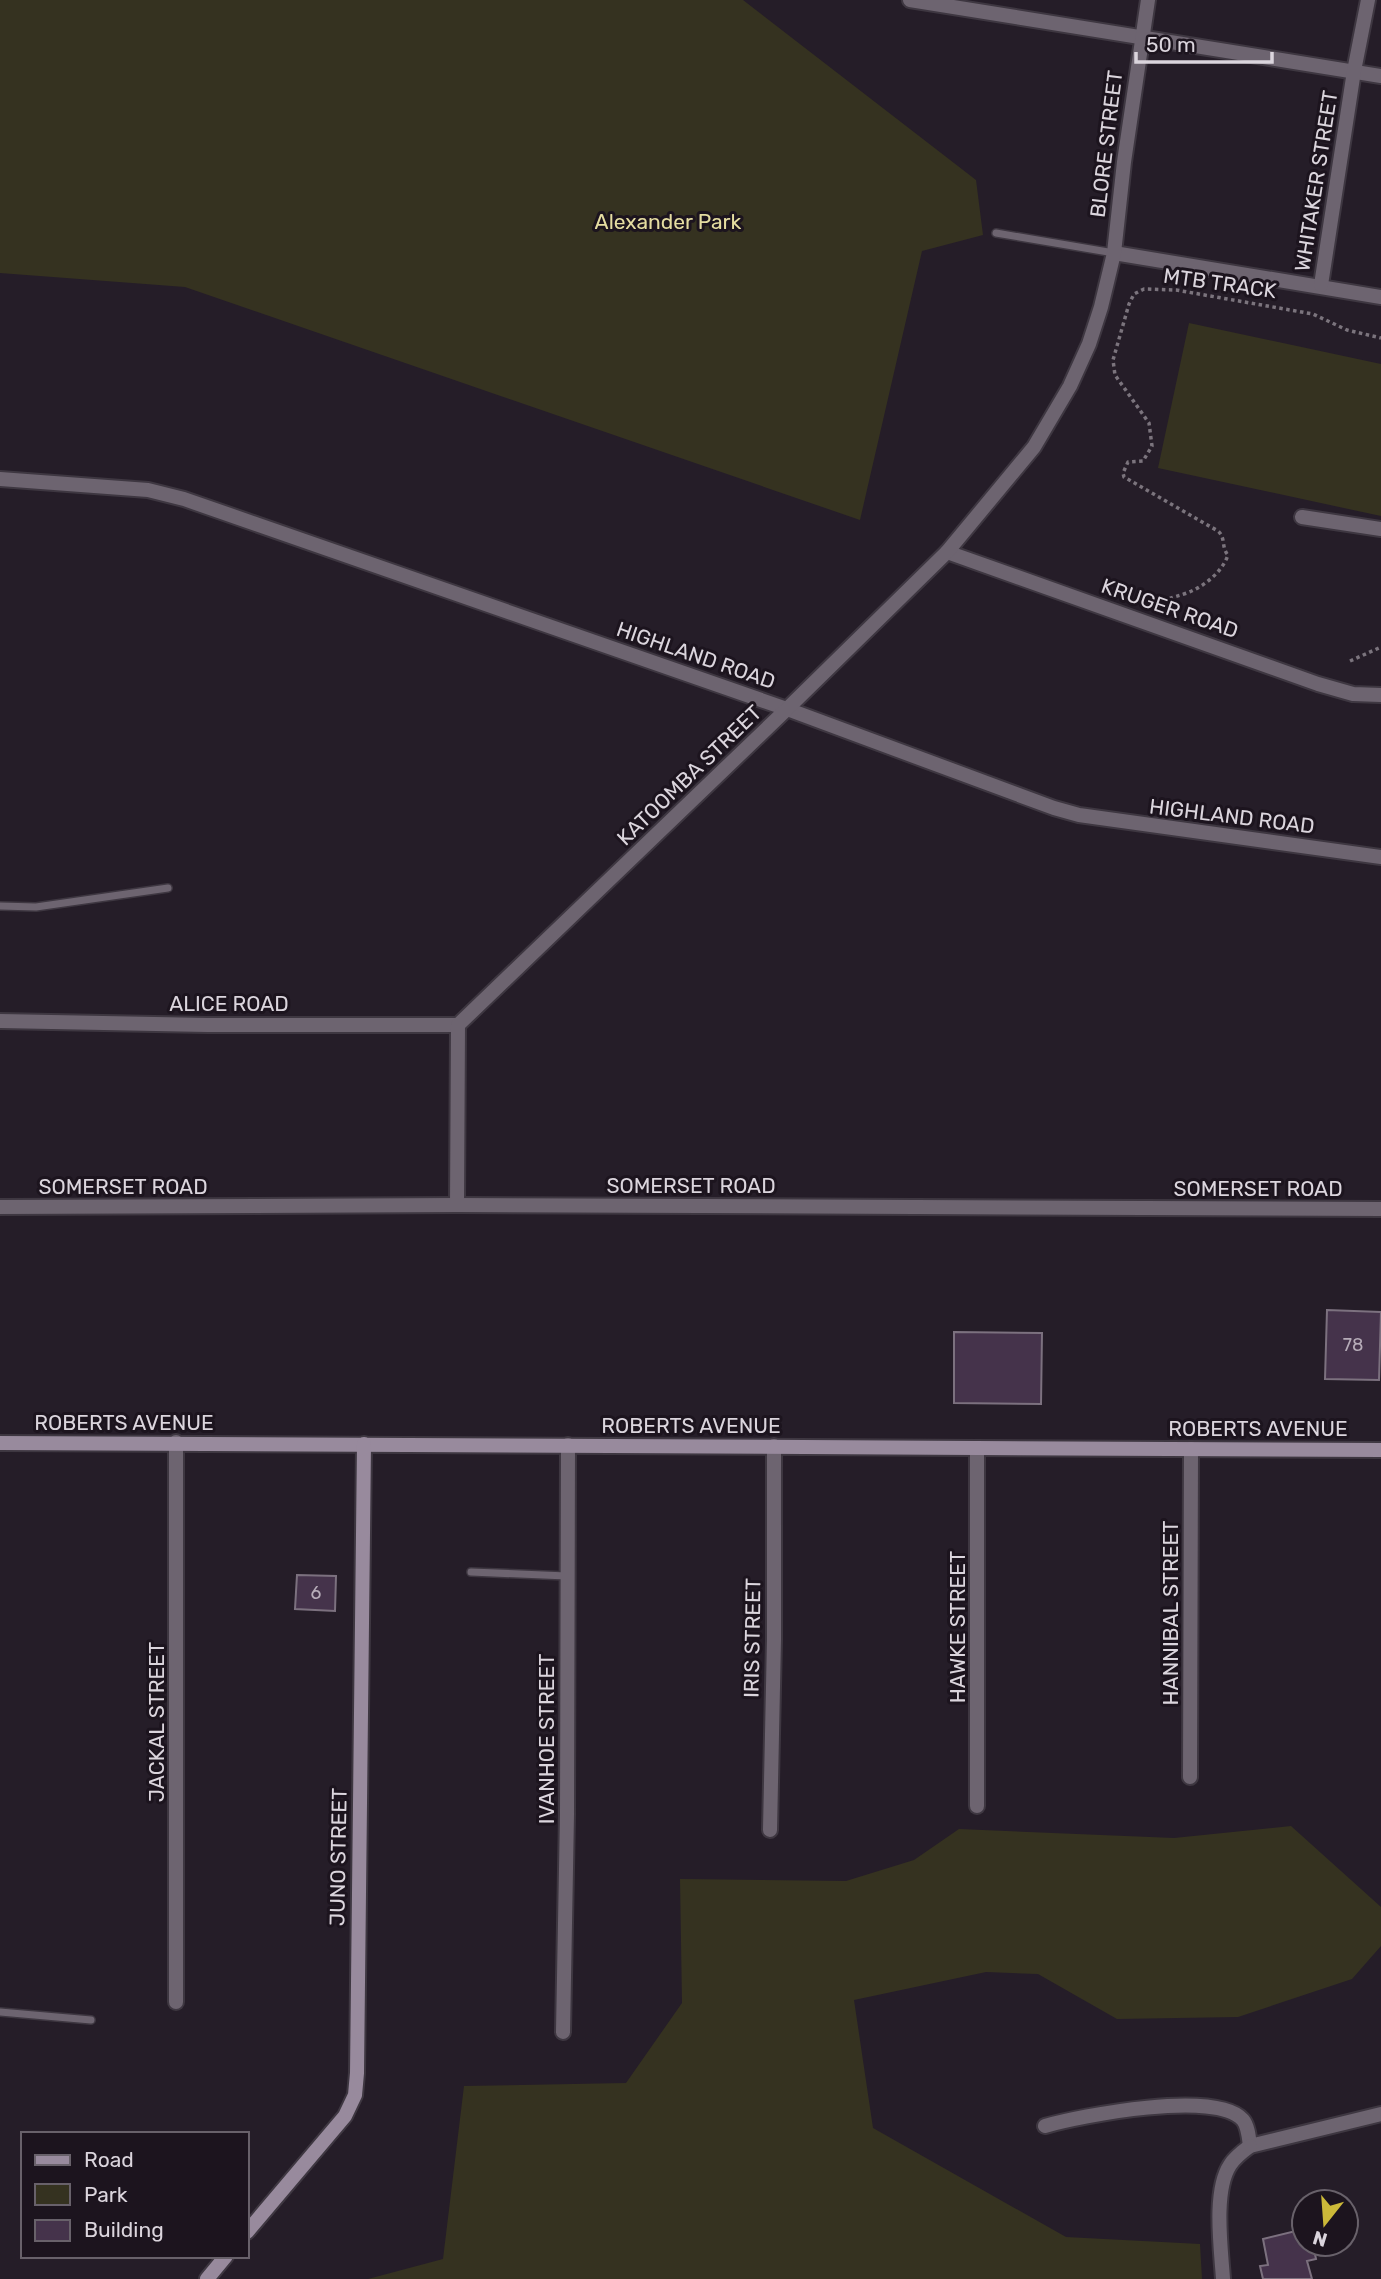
<svg xmlns="http://www.w3.org/2000/svg" width="1381" height="2279" font-family="Rubik,sans-serif">
  <style>
    .green { fill: #353220 }
    .building { fill: #45334b; stroke: #7c717f; stroke-width: 2 }
    .lines { fill: none; stroke-linecap: round; stroke-linejoin: round }
    .lane-casing { stroke: #3e3741; stroke-width: 10 }
    .street-casing { stroke: #3e3741; stroke-width: 18 }
    .secondary-casing { stroke: #3e3741; stroke-width: 18 }
    .path { stroke: #7b747d; stroke-width: 3.5; stroke-dasharray: 3.5 3.5; stroke-linecap: butt }
    .lane { stroke: #6d6470; stroke-width: 7 }
    .street { stroke: #6d6470; stroke-width: 14 }
    .secondary { stroke: #988a9d; stroke-width: 14 }
    .labels { text-anchor: middle; dominant-baseline: central; stroke-width: 6; stroke-linejoin: round; paint-order: stroke }
    .number-label { font-size: 18px; fill: #b6acb8 }
    .street-label { font-size: 21px; fill: #dbd5dd; stroke: #1c141e }
    .park-label { font-size: 21px; fill: #e5dda1; stroke: #1c141e }
  </style>
  <rect width="100%" height="100%" fill="#251d28"/>
  <g class="green">
    <polygon points="0,0 743,0 976,180 983,235 922,251 860,520 185,287 0,273"/>
    <polygon points="1189,323 1381,364 1381,516 1158,468"/>
    <polygon points="1291,1826 1381,1907 1381,1946 1352,1979 1238,2017 1117,2019 1038,1974 986,1972 854,2000 873,2128 1066,2237 1200,2244 1202,2279 368,2279 443,2259 464,2086 626,2083 682,2003 680,1879 846,1881 914,1860 959,1829 1174,1838"/>
  </g>
  <g class="building">
    <polygon points="1327,1310 1381,1312 1379,1380 1325,1379"/>
    <polygon points="954,1332 1042,1333 1041,1404 954,1403"/>
    <polygon points="297,1575 336,1576 335,1611 295,1609"/>
    <polygon points="1304,2229 1304,2244 1313,2244 1316,2259 1307,2261 1312,2279 1263,2279 1260,2266 1268,2265 1263,2239"/>
  </g>
  <g class="lines">
    <g class="lane-casing">
      <g id="lane">
        <polyline points="996,233 1114,253"/>
        <polyline points="0,906 36,907 168,888"/>
        <polyline points="471,1572 567,1576"/>
        <polyline points="0,2012 91,2020"/>
      </g>
    </g>
    <g class="street-casing">
      <g id="street">
        <polyline points="910,0 1381,76"/>
        <polyline points="1114,253 1381,297"/>
        <polyline points="1321,285 1354,71 1368,0"/>
        <polyline points="0,479 148,490 184,499 787,709 1054,808 1079,815 1381,857"/>
        <polyline points="1302,517 1381,529"/>
        <polyline points="947,552 1318,684 1353,694 1381,695"/>
        <polyline points="0,1021 207,1025 458,1025"/>
        <polyline points="457,1205 458,1025 787,709 947,552 1034,447 1070,386 1089,344 1101,307 1114,253 1124,162 1148,0"/>
        <polyline points="0,1207 457,1205 1381,1209"/>
        <polyline points="1190,1777 1191,1449"/>
        <polyline points="977,1806 977,1449"/>
        <polyline points="770,1830 774,1639 774,1446"/>
        <polyline points="176,2002 176,1442"/>
        <polyline points="563,2032 567,1814 568,1445"/>
        <path d="M1045,2126c35,-10 172,-37 198,-6 5,6 6,18 7,26l131,-32"/>
        <path d="M1223,2279c-2,-31 -10,-88 7,-114 5,-8 12,-13 20,-19"/>
      </g>
    </g>
    <g class="secondary-casing">
      <g id="secondary">
        <polyline points="0,1443 1381,1450"/>
        <polyline points="247,2232 345,2116 355,2095 357,2073 364,1444"/>
        <polyline points="207,2279 226,2256"/>
      </g>
    </g>
    <g class="path">
      <path d="M1153,611c10,-13 20,-13 34,-18 18,-7 35,-21 41,-38 -7,-8 -2,-17 -10,-24l-94,-54 -1,-4 5,-11 15,-1 9,-15 -3,-23 -34,-48 -2,-15 16,-56 5,-10 10,-5 32,1 137,24 34,16 34,8"/>
      <polyline points="1350,661 1381,647"/>
    </g>
    <use href="#lane" class="lane"/>
    <use href="#street" class="street"/>
    <use href="#secondary" class="secondary"/>
  </g>
  <g class="labels">
    <g class="number-label">
      <text x="1353" y="1345">78</text>
      <text x="316" y="1593">6</text>
    </g>
    <g class="street-label">
      <text transform="translate(1106 144) rotate(-83)">BLORE STREET</text>
      <text transform="translate(1316 181) rotate(-81)">WHITAKER STREET</text>
      <text transform="translate(1220 283) rotate(8)">MTB TRACK</text>
      <text transform="translate(1170 608) rotate(19)">KRUGER ROAD</text>
      <text transform="translate(696 655) rotate(19)">HIGHLAND ROAD</text>
      <text transform="translate(689 775) rotate(-44)">KATOOMBA STREET</text>
      <text transform="translate(1232 816) rotate(7)">HIGHLAND ROAD</text>
      <text x="229" y="1003">ALICE ROAD</text>
      <text x="691" y="1185">SOMERSET ROAD</text>
      <text x="123" y="1186">SOMERSET ROAD</text>
      <text x="1258" y="1188">SOMERSET ROAD</text>
      <text x="124" y="1422">ROBERTS AVENUE</text>
      <text x="691" y="1425">ROBERTS AVENUE</text>
      <text x="1258" y="1428">ROBERTS AVENUE</text>
      <text transform="translate(1170 1613) rotate(-90)">HANNIBAL STREET</text>
      <text transform="translate(957 1627) rotate(-90)">HAWKE STREET</text>
      <text transform="translate(752 1638) rotate(-89)">IRIS STREET</text>
      <text transform="translate(156 1722) rotate(-90)">JACKAL STREET</text>
      <text transform="translate(546 1739) rotate(-90)">IVANHOE STREET</text>
      <text transform="translate(338 1857) rotate(-89)">JUNO STREET</text>
    </g>
    <g class="park-label">
      <text x="668" y="221">Alexander Park</text>
    </g>
  </g>
  <rect x="21" y="2132" width="228" height="126" fill="#1c141e" stroke="#68616a" stroke-width="2"/>
  <rect x="35" y="2155" width="35" height="10" fill="#988a9d" stroke="#68616a" stroke-width="2"/>
  <text x="84" y="2167" font-size="21" fill="#dbd5dd">Road</text>
  <rect x="35" y="2184" width="35" height="21" fill="#353220" stroke="#68616a" stroke-width="2"/>
  <text x="84" y="2202" font-size="21" fill="#dbd5dd">Park</text>
  <rect x="35" y="2220" width="35" height="21" fill="#45334b" stroke="#68616a" stroke-width="2"/>
  <text x="84" y="2237" font-size="21" fill="#dbd5dd">Building</text>
  <g transform="translate(1325 2223) rotate(197)"><circle r="33" fill="#1c141e" stroke="#68616a" stroke-width="2"/>
  <path d="M0-5L12 26L0 18L-12 26Z" fill="#ccb939"/>
  <text y="-10" font-size="19" font-weight="bold" text-anchor="middle" fill="#dbd5dd">N</text>
  </g>
  <path d="M1136 52v10h136v-10" fill="none" stroke="#dbd5dd" stroke-width="3.5"/>
  <text x="1146" y="52" font-size="21" fill="#dbd5dd" stroke="#1c141e" stroke-width="5" paint-order="stroke">50 m</text>
</svg>
